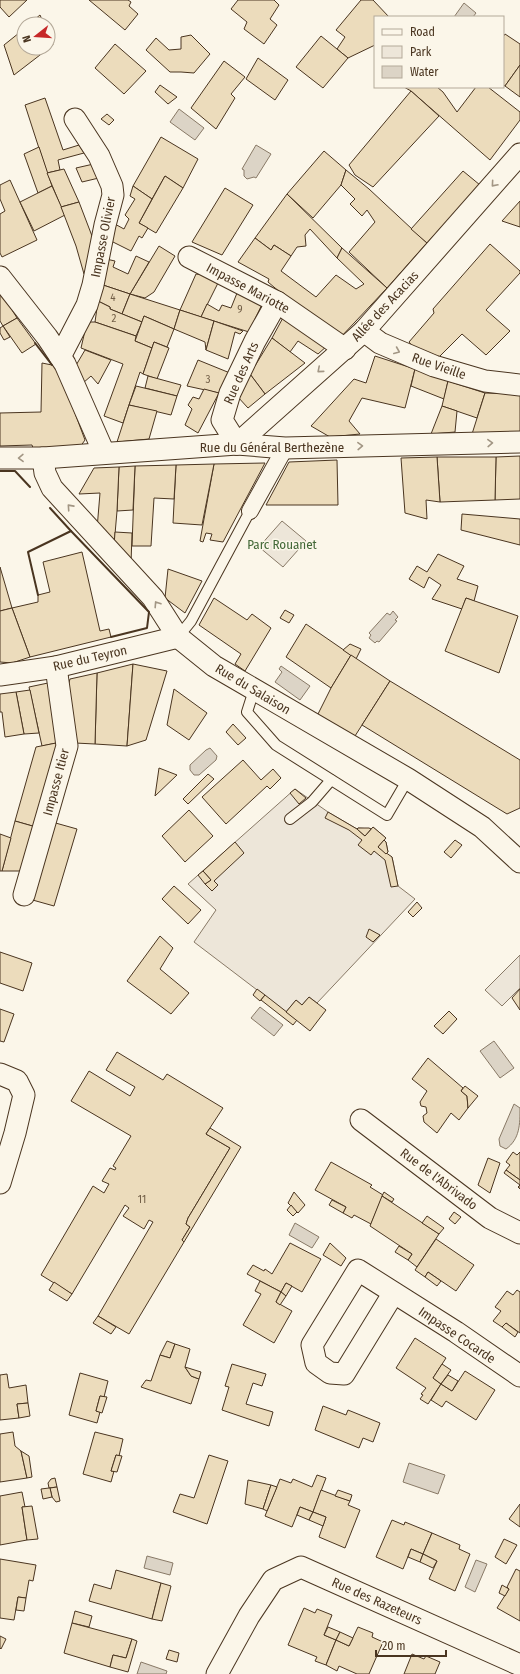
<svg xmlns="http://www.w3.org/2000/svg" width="520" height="1674" font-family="'Fira Sans Condensed',sans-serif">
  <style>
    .green { fill: #ede6d9; stroke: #887966 }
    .water { fill: #dcd4c6; stroke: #887966 }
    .building { fill: #ecdcbc; stroke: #4a3520 }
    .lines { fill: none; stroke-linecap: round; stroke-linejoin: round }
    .service-casing { stroke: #4a3520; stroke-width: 12 }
    .pedestrian-casing { stroke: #4a3520; stroke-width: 18 }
    .minor-casing { stroke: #4a3520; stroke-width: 23 }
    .service { stroke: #fbf6e9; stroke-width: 10 }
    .pedestrian { stroke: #fbf6e9; stroke-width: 16 }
    .minor { stroke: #fbf6e9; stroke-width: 21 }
    .wall { stroke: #4a3520; stroke-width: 2 }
    .oneway { stroke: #a29684 }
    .labels { text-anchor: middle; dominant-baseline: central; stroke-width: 3; stroke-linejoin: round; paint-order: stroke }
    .number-label { font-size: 11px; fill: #725f47 }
    .street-label { font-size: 13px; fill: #4a3520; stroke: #fbf6e9 }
    .park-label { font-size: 13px; fill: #436837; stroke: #fbf6e9 }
  </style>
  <rect width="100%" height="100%" fill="#fbf6e9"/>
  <g class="green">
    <polygon points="282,521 306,541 283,567 259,547"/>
    <polygon points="295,789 328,812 357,829 358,828 371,829 373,827 386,838 384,840 386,842 388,852 386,854 392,857 398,886 415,899 317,1003 309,997 302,1005 296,1000 286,1012 194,942 216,910 188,884"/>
    <polygon points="520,955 520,988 502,1006 485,990"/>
  </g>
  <g class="water">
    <polygon points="464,3 476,13 473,17 454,17"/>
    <polygon points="179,109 204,128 195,140 170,122"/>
    <polygon points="256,145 271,154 256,178 254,177 247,179 244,176 244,170 242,169"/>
    <polygon points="393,611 398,617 395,620 397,621 379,642 377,641 375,643 369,638 371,635 369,633 387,613 390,615"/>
    <polygon points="281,666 310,686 300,700 275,682 282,672 279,669"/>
    <polygon points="210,748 217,756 216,760 199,775 194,775 190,770 190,765 206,750"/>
    <polygon points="260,1007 283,1025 274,1036 251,1018"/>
    <polygon points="494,1041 514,1068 500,1078 480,1051"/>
    <path d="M514,1104l6,4c0,16 0,31 -14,41l-6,-3 -1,-7z"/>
    <polygon points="295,1223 319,1237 312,1248 289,1235"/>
    <polygon points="409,1463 445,1475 438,1494 403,1482"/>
    <polygon points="147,1556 173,1563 170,1575 144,1568"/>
    <polygon points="476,1560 487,1564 475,1592 465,1587"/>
    <polygon points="141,1662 167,1671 166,1674 137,1674"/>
  </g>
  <g class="building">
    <polygon points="0,0 27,0 9,17 0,7"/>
    <polygon points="89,0 128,0 131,2 129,6 138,14 125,30"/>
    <polygon points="238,0 274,0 279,5 270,19 277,25 264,44 244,29 247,22 231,9"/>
    <polygon points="361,0 373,0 389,17 375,17 375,45 348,58 337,49 345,37 336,30"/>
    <polygon points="40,15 44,24 29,24"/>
    <polygon points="24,29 24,48 48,48 48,33 53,45 14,75 4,45"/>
    <polygon points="505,34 520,44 520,65 505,86 503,85 503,37"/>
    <polygon points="191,35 210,54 194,73 181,72 170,72 146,50 156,38 169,50 181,49 181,37"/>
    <polygon points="321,36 348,58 323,88 296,67"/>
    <polygon points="115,44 146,71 124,94 95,68"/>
    <polygon points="258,58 288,80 275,100 246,79"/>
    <polygon points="224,61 245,77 231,94 235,98 216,129 191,108"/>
    <polygon points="520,65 520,97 505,86"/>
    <polygon points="160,85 177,97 168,104 155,92"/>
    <polygon points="404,87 437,87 443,92 457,112 476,87 488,87 520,112 520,120 490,160 411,91"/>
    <polygon points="411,91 439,116 373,187 355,175 349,165"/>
    <polygon points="45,98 63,150 79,145 84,153 58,160 60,170 47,173 25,105"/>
    <polygon points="107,114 114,120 109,125 101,119"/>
    <polygon points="161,137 198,159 183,188 165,176 152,199 133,186"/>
    <polygon points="39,147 52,186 38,193 24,154"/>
    <polygon points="324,151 346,170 341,185 313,218 287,194"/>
    <polygon points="98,163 103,177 82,182 76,168"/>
    <polygon points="64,169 79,202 61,207 47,173"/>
    <polygon points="346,170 369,189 427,243 387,288 349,252 375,222 367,210 362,216 350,204 355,199 341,185"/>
    <polygon points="463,171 480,185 427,243 411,229"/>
    <polygon points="165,176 183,188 156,233 139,223"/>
    <polygon points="10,180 37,240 2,257 0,253 0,214 5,211 0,199 0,185"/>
    <polygon points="52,186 65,215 34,231 20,202"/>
    <polygon points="133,186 152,199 139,223 148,228 142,238 139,236 131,251 109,240 113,223 124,229 129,219 125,215 135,199 130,196"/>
    <polygon points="225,188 253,205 222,255 192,242"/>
    <polygon points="287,194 342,248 337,258 310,229 305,235 306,246 297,247 291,256 274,245 271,250 255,238"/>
    <polygon points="520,201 520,227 502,221"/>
    <polygon points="79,202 92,236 99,234 91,276 84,274 76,246 61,207"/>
    <polygon points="255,238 271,250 274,245 291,256 281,271 316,297 336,275 356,289 364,284 337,258 342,248 387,288 339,339 314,321 268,282 269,279 238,262"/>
    <polygon points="490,244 520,271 520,273 486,310 510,331 486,355 462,334 437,359 415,349 409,342 434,313 433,309"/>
    <polygon points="159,246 175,256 154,292 145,298 130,294"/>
    <polygon points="136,256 149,262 130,294 100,284 106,259 115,261 113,267 128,274"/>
    <polygon points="196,274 212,276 219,281 201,317 180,310"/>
    <polygon points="100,284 130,294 122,314 110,309 110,307 98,301"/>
    <polygon points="239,288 264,300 249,332 201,317 207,304 219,311 222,305 231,308"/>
    <polygon points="0,290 17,318 3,326 0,321"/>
    <polygon points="130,294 180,310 174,329 144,316 142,322 122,314"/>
    <polygon points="98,301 110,307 110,309 142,322 136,336 95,322"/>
    <polygon points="180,310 214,321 206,350 205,342 174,329"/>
    <polygon points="285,314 328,345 318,354 298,341 290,352 272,338"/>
    <polygon points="144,316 174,329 167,347 154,342 152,348 135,341"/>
    <polygon points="17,318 36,344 22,353 3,326"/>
    <polygon points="214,321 243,331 240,334 235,332 228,359 206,350"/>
    <polygon points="87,322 95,322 136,336 135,341 152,348 143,374 140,372 123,423 104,416 123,364 81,348"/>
    <polygon points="3,326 10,337 4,340 0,333 0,328"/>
    <polygon points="272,338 305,363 265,394 250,374"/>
    <polygon points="154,342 169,348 157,379 143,374"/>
    <polygon points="85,350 111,360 98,384 91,376 83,383 75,367"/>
    <polygon points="375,356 415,369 405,408 362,398 349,421 360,434 330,437 311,426 354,379 366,383"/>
    <polygon points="198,360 230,373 219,393 187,386"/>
    <polygon points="42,363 52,365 60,373 85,440 80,447 33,448 32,445 0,446 0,413 41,412"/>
    <polygon points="415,369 448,381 444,399 411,386"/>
    <polygon points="250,374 265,394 248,408 237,396"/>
    <polygon points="148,376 181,385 177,396 145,388"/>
    <polygon points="448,381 485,393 477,418 442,406"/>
    <polygon points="136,386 177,396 171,415 129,405"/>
    <polygon points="204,389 219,393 198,433 185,425 192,409 188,405 193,397 199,399"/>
    <polygon points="485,393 520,394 520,433 472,434"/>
    <polygon points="129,405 157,411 149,439 117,442"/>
    <polygon points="442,406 457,411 455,432 431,434"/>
    <polygon points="520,456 520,499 495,500 496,457"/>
    <polygon points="437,457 496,457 495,500 440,502"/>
    <polygon points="437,457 440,502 426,500 427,519 405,513 401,458"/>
    <polygon points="337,460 338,505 266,505 289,462"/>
    <polygon points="265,463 223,542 210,540 212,534 206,533 203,542 200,541 214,464"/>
    <polygon points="214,464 202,525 173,523 176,465"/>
    <polygon points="176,465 174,499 154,498 151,546 132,546 135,466"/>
    <polygon points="135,466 133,510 117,511 119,467"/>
    <polygon points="119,467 117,511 114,546 97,529 100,493 79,494 94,468"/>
    <polygon points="462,514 520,519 520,545 461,530"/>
    <polygon points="115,532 132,533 131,564 114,546"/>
    <polygon points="82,552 100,631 109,629 111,637 30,657 12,608 38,602 38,595 50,592 43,562"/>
    <polygon points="438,554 464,566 457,579 478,586 474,601 466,598 462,609 432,599 441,585 429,577 424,588 409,579 417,566 427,572"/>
    <polygon points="0,567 12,608 0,611"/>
    <polygon points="168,569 202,581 185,613 165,598"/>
    <polygon points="214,598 247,620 252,614 271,628 245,671 235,664 241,654 199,625"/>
    <polygon points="466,598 518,616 499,673 445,651"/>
    <polygon points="12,608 30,657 12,663 0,662 0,611"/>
    <polygon points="285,610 294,615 289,623 280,618"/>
    <polygon points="306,624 351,655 331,688 286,657"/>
    <polygon points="350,644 361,649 356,659 343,650"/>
    <polygon points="351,655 390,681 355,736 317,716 331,688"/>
    <polygon points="133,664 127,746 95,744 97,673"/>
    <polygon points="133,664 167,671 146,740 127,746"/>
    <polygon points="97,673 95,744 75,743 68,686 70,679"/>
    <polygon points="390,681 520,760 520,808 507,814 362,725"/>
    <polygon points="48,683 61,742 42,746 29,687"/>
    <polygon points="174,689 207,713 189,740 167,725"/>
    <polygon points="30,690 39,733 24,734 16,692"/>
    <polygon points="16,692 24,734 5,737 2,712 0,712 0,694"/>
    <polygon points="233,724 246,738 238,745 226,732"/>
    <polygon points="61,742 36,827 15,821 36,747"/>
    <polygon points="243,760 261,780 273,769 281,778 270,789 267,786 226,824 202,797"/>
    <polygon points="159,768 177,775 155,796"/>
    <polygon points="208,774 214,779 188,804 183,799"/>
    <polygon points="295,789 306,798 299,804 290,793"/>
    <polygon points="189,810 213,836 185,862 162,836"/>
    <polygon points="328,812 357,829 365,836 373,827 386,838 378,847 392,857 398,886 391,887 385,860 374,851 371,855 358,845 362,840 349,830 325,818"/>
    <polygon points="15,821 36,827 21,871 2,871"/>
    <polygon points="52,822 77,829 54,906 29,899"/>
    <polygon points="358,828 369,828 371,829 365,836 357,829"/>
    <polygon points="0,834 11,838 2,871 0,871"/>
    <polygon points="384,840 386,842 388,852 386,854 378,847"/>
    <polygon points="455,840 462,845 451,858 444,852"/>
    <polygon points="235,842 244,853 214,881 218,885 212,891 205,884 211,880 203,871"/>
    <polygon points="203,871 211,880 205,884 198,875"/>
    <polygon points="174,886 201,910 188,924 162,899"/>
    <polygon points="417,902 422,908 413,917 408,912"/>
    <polygon points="369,929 380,935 373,942 366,937"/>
    <polygon points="160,936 173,948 160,969 189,993 171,1014 127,981"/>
    <polygon points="0,952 32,963 23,991 0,983"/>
    <polygon points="257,989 265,995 260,1001 253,995"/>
    <polygon points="520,989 520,1010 512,998"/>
    <polygon points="265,995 297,1020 293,1025 261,1000"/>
    <polygon points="309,997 326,1010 310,1031 286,1012 296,1000 302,1005"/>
    <polygon points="0,1009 14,1014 4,1042 0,1041"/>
    <polygon points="449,1011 457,1019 443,1034 434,1026"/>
    <polygon points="117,1052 163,1080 167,1074 223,1108 206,1134 230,1148 188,1218 186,1224 190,1227 182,1240 184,1242 129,1334 98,1316 153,1222 149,1220 144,1229 123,1216 129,1208 125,1205 72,1294 41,1275 93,1186 104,1193 109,1184 102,1181 110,1168 115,1170 116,1168 113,1166 131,1136 71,1101 89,1071 130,1096 135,1087 106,1070"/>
    <polygon points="428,1058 463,1088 461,1091 467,1096 468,1108 459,1120 451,1113 437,1133 424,1122 423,1116 427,1113 426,1107 421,1106 420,1102 427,1091 412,1079"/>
    <polygon points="465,1086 478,1096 468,1108 467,1096 461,1091"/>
    <polygon points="210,1128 241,1147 184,1242 182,1240 190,1227 186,1224 188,1218 230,1148 206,1134"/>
    <polygon points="513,1152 517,1155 520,1152 520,1180 506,1170 510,1165 506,1162"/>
    <polygon points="488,1158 500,1163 490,1193 478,1185"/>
    <polygon points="331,1162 372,1185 370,1187 383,1195 371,1224 354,1215 352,1218 343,1213 346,1207 315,1190"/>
    <polygon points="506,1170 520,1180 520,1189 518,1187 520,1185 504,1173"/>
    <polygon points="294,1192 305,1205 298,1213 288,1203"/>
    <polygon points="384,1192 394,1199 392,1202 382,1196"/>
    <polygon points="382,1196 439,1234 417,1267 408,1260 412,1254 370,1226"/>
    <polygon points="332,1200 346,1207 343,1213 329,1205"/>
    <polygon points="291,1205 297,1212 293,1216 287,1210"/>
    <polygon points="454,1212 461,1217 455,1224 449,1219"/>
    <polygon points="427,1216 444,1228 439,1234 422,1223"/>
    <polygon points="436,1239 474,1265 456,1291 428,1272 425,1277 415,1270"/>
    <polygon points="290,1243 321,1259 302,1292 286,1283 281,1292 247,1274 253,1265 264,1271 265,1269 272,1274"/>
    <polygon points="330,1243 346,1258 341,1266 323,1255"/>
    <polygon points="399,1246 412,1254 408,1260 395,1252"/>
    <polygon points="428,1272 441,1281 437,1286 425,1277"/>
    <polygon points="260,1281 281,1292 276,1302 292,1311 274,1343 243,1325 261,1294 255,1291"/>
    <polygon points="54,1282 72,1294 67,1301 49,1290"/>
    <polygon points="286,1283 292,1286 286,1296 281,1292"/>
    <polygon points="517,1290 520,1292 520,1333 506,1323 502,1327 493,1321 501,1311 495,1307 507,1291 513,1295"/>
    <polygon points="281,1292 286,1296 280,1305 276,1302"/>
    <polygon points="98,1316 116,1327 111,1334 93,1323"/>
    <polygon points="506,1323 518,1332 515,1337 502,1327"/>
    <polygon points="415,1338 446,1358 433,1378 441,1384 428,1404 420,1399 423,1395 421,1394 426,1388 396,1368"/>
    <polygon points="167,1341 175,1344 170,1358 160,1355"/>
    <polygon points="175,1344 190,1349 185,1367 191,1376 199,1379 191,1404 141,1387 146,1380 151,1381 160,1355 170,1358"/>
    <polygon points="232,1364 266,1374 262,1386 253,1383 246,1404 273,1412 269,1426 222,1410 229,1387 225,1386"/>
    <polygon points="442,1364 451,1370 441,1384 433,1378"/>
    <polygon points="185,1367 201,1372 199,1379 191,1376"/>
    <polygon points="465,1371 495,1390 476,1420 446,1401 442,1407 431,1400 441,1384 452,1391"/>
    <polygon points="80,1373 108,1381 104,1397 100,1396 96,1411 100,1412 97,1423 69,1415"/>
    <polygon points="7,1374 9,1388 26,1385 28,1403 17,1404 19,1418 0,1420 0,1375"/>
    <polygon points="448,1375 458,1381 452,1391 441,1384"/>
    <polygon points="100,1396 107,1397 102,1413 96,1411"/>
    <polygon points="28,1403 30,1416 19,1418 17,1404"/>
    <polygon points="323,1406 346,1415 348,1410 380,1423 373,1442 363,1438 359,1448 315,1430"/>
    <polygon points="13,1432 15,1446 21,1451 27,1478 0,1482 0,1434"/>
    <polygon points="95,1432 123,1439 119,1456 116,1455 111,1471 114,1471 111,1482 83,1474"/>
    <polygon points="21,1451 29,1456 32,1477 27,1478"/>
    <polygon points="116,1455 122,1456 117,1472 111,1471"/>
    <polygon points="209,1455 228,1461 207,1524 173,1512 180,1494 194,1498"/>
    <polygon points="317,1475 326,1478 313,1512 300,1507 292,1527 265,1516 280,1479 291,1483 293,1479 312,1487"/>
    <polygon points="55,1478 57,1487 49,1488 48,1483 51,1479"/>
    <polygon points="248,1480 271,1485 263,1509 245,1504"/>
    <polygon points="271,1485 277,1487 267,1511 263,1509"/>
    <polygon points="57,1487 60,1501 56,1502 52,1497 50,1488"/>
    <polygon points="49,1488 50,1488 52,1497 43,1499 41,1489"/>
    <polygon points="321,1490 350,1501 348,1505 360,1510 345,1548 319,1537 326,1517 313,1512"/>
    <polygon points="338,1490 352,1495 350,1501 335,1496"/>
    <polygon points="22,1492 25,1507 22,1507 27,1540 0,1545 0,1496"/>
    <polygon points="520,1504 520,1527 509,1519"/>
    <polygon points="32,1506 38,1539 27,1540 22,1507"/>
    <polygon points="300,1507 313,1512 309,1520 297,1515"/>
    <polygon points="313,1512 326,1517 323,1526 309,1520"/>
    <polygon points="392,1520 404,1525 405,1522 432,1533 423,1554 411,1549 403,1569 376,1557"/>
    <polygon points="432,1533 460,1545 459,1549 470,1554 455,1591 429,1579 437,1561 423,1554"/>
    <polygon points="504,1539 517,1545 506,1564 495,1557"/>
    <polygon points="411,1549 423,1554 420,1562 408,1557"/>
    <polygon points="423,1554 437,1561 433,1568 420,1562"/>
    <polygon points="0,1559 36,1565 33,1581 29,1580 26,1598 18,1597 14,1620 0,1618"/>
    <polygon points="516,1569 520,1571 520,1621 497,1608 509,1589 507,1587"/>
    <polygon points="116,1570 161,1583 152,1619 89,1601 94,1584 111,1589"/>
    <polygon points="161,1583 171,1586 162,1621 152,1619"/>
    <polygon points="502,1585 509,1589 505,1596 499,1593"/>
    <polygon points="18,1597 26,1598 24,1611 16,1610"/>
    <polygon points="304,1608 315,1613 317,1609 332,1615 324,1635 336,1640 326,1665 315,1661 317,1657 288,1645"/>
    <polygon points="75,1611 92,1616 89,1627 72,1623"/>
    <polygon points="72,1623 132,1639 126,1658 113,1655 110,1667 64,1653"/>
    <polygon points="328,1627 340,1632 336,1640 324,1635"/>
    <polygon points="358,1627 373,1633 372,1637 383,1642 369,1674 357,1674 339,1666 337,1671 326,1665 336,1640 349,1646"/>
    <polygon points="340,1632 353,1638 349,1646 336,1640"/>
    <polygon points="0,1636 6,1639 1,1649 0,1648"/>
    <polygon points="132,1639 137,1641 128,1672 110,1667 113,1655 126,1658"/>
    <polygon points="169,1650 179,1653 177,1662 166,1659"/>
    <polygon points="412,1654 424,1659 426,1656 440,1662 435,1674 404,1674"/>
  </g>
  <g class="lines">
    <g class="service-casing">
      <g id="service">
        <polyline points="178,637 191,621 250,511"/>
        <polyline points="254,690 247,712 276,745 387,815 408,779"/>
        <polyline points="290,819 312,802 331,780"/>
      </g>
    </g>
    <g class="pedestrian-casing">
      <polyline id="pedestrian" points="250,511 285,448"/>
    </g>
    <g class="minor-casing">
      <g id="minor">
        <polyline points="189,257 277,302 345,349"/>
        <polyline points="0,277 47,337 65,364 104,453"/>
        <polyline points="364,331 380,343 434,366 485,381 520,385"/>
        <polyline points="60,357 87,305 93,285 105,225 113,195 112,186 99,156 75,119"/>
        <polyline points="237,444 364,331 520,154"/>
        <polyline points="237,444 222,420 230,393 255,341 277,302"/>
        <polyline points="0,458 43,458 237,444 285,448 520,442"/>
        <polyline points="43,458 45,473 52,488 153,598 178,637 214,666 408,779 482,827 520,862"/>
        <polyline points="0,675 56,667 178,637"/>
        <polyline points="24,895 67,746 56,667"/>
        <polyline points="0,1074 17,1081 24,1095 15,1133 0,1183"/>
        <polyline points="361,1120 490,1218 520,1233"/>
        <polyline points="393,1294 344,1374 330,1373 316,1363 312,1345 358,1270 456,1332 520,1376"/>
        <polyline points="217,1674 249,1616 273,1580 301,1567 520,1665"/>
      </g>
    </g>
    <use href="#service" class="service"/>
    <use href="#pedestrian" class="pedestrian"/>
    <use href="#minor" class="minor"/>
    <g class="wall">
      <polyline points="35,343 52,365"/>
      <polyline points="0,471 15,471 30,487"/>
      <polyline points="50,508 71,531"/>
      <polyline points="38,595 28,552 71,531 149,612 147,628 111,637"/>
    </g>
  </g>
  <defs><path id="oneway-chevron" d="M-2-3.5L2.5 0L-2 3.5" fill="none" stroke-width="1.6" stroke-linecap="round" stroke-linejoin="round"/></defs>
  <g class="oneway">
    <use href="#oneway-chevron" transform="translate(494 184) rotate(131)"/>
    <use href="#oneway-chevron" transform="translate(397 351) rotate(23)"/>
    <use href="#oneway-chevron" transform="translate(320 370) rotate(139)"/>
    <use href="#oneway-chevron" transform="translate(490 443) rotate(-2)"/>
    <use href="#oneway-chevron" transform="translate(360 446) rotate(-2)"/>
    <use href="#oneway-chevron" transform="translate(21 458) rotate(179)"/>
    <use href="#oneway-chevron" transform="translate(70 507) rotate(-132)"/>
    <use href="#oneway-chevron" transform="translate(157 604) rotate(-123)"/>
  </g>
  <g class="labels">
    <g class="number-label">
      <text x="113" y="297">4</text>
      <text x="240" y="309">9</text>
      <text x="114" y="318">2</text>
      <text x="208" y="379">3</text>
      <text x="142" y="1199">11</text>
    </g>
    <g class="street-label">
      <text transform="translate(103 237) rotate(-79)">Impasse Olivier</text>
      <text transform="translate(248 288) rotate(28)">Impasse Mariotte</text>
      <text transform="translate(385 306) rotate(-47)">Allée des Acacias</text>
      <text transform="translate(439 366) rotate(19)">Rue Vieille</text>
      <text transform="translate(241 373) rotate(-66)">Rue des Arts</text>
      <text x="272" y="447">Rue du Général Berthezène</text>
      <text transform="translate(90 658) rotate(-13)">Rue du Teyron</text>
      <text transform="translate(253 689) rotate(31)">Rue du Salaison</text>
      <text transform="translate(56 782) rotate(-75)">Impasse Itier</text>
      <text transform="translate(439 1179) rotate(37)">Rue de l'Abrivado</text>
      <text transform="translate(457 1335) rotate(34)">Impasse Cocarde</text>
      <text transform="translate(377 1601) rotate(24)">Rue des Razeteurs</text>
    </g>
    <g class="park-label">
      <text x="282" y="544">Parc Rouanet</text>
    </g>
  </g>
  <rect x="374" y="16" width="130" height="72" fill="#fbf6e9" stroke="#b4a999"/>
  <rect x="382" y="29" width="20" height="6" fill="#fbf6e9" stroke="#b4a999"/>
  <text x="410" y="36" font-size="12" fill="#4a3520">Road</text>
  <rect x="382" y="46" width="20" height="12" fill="#ede6d9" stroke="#b4a999"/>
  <text x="410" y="56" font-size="12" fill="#4a3520">Park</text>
  <rect x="382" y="66" width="20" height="12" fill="#dcd4c6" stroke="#b4a999"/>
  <text x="410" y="76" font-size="12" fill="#4a3520">Water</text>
  <g transform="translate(36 36) rotate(253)"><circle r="19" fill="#fbf6e9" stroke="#b4a999"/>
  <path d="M0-3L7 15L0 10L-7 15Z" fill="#c62828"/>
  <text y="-6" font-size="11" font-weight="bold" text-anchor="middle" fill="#4a3520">N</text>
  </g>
  <path d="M376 1650v6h70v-6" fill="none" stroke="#4a3520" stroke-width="2"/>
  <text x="382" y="1650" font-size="12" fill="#4a3520" stroke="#fbf6e9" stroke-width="3" paint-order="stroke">20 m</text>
</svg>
